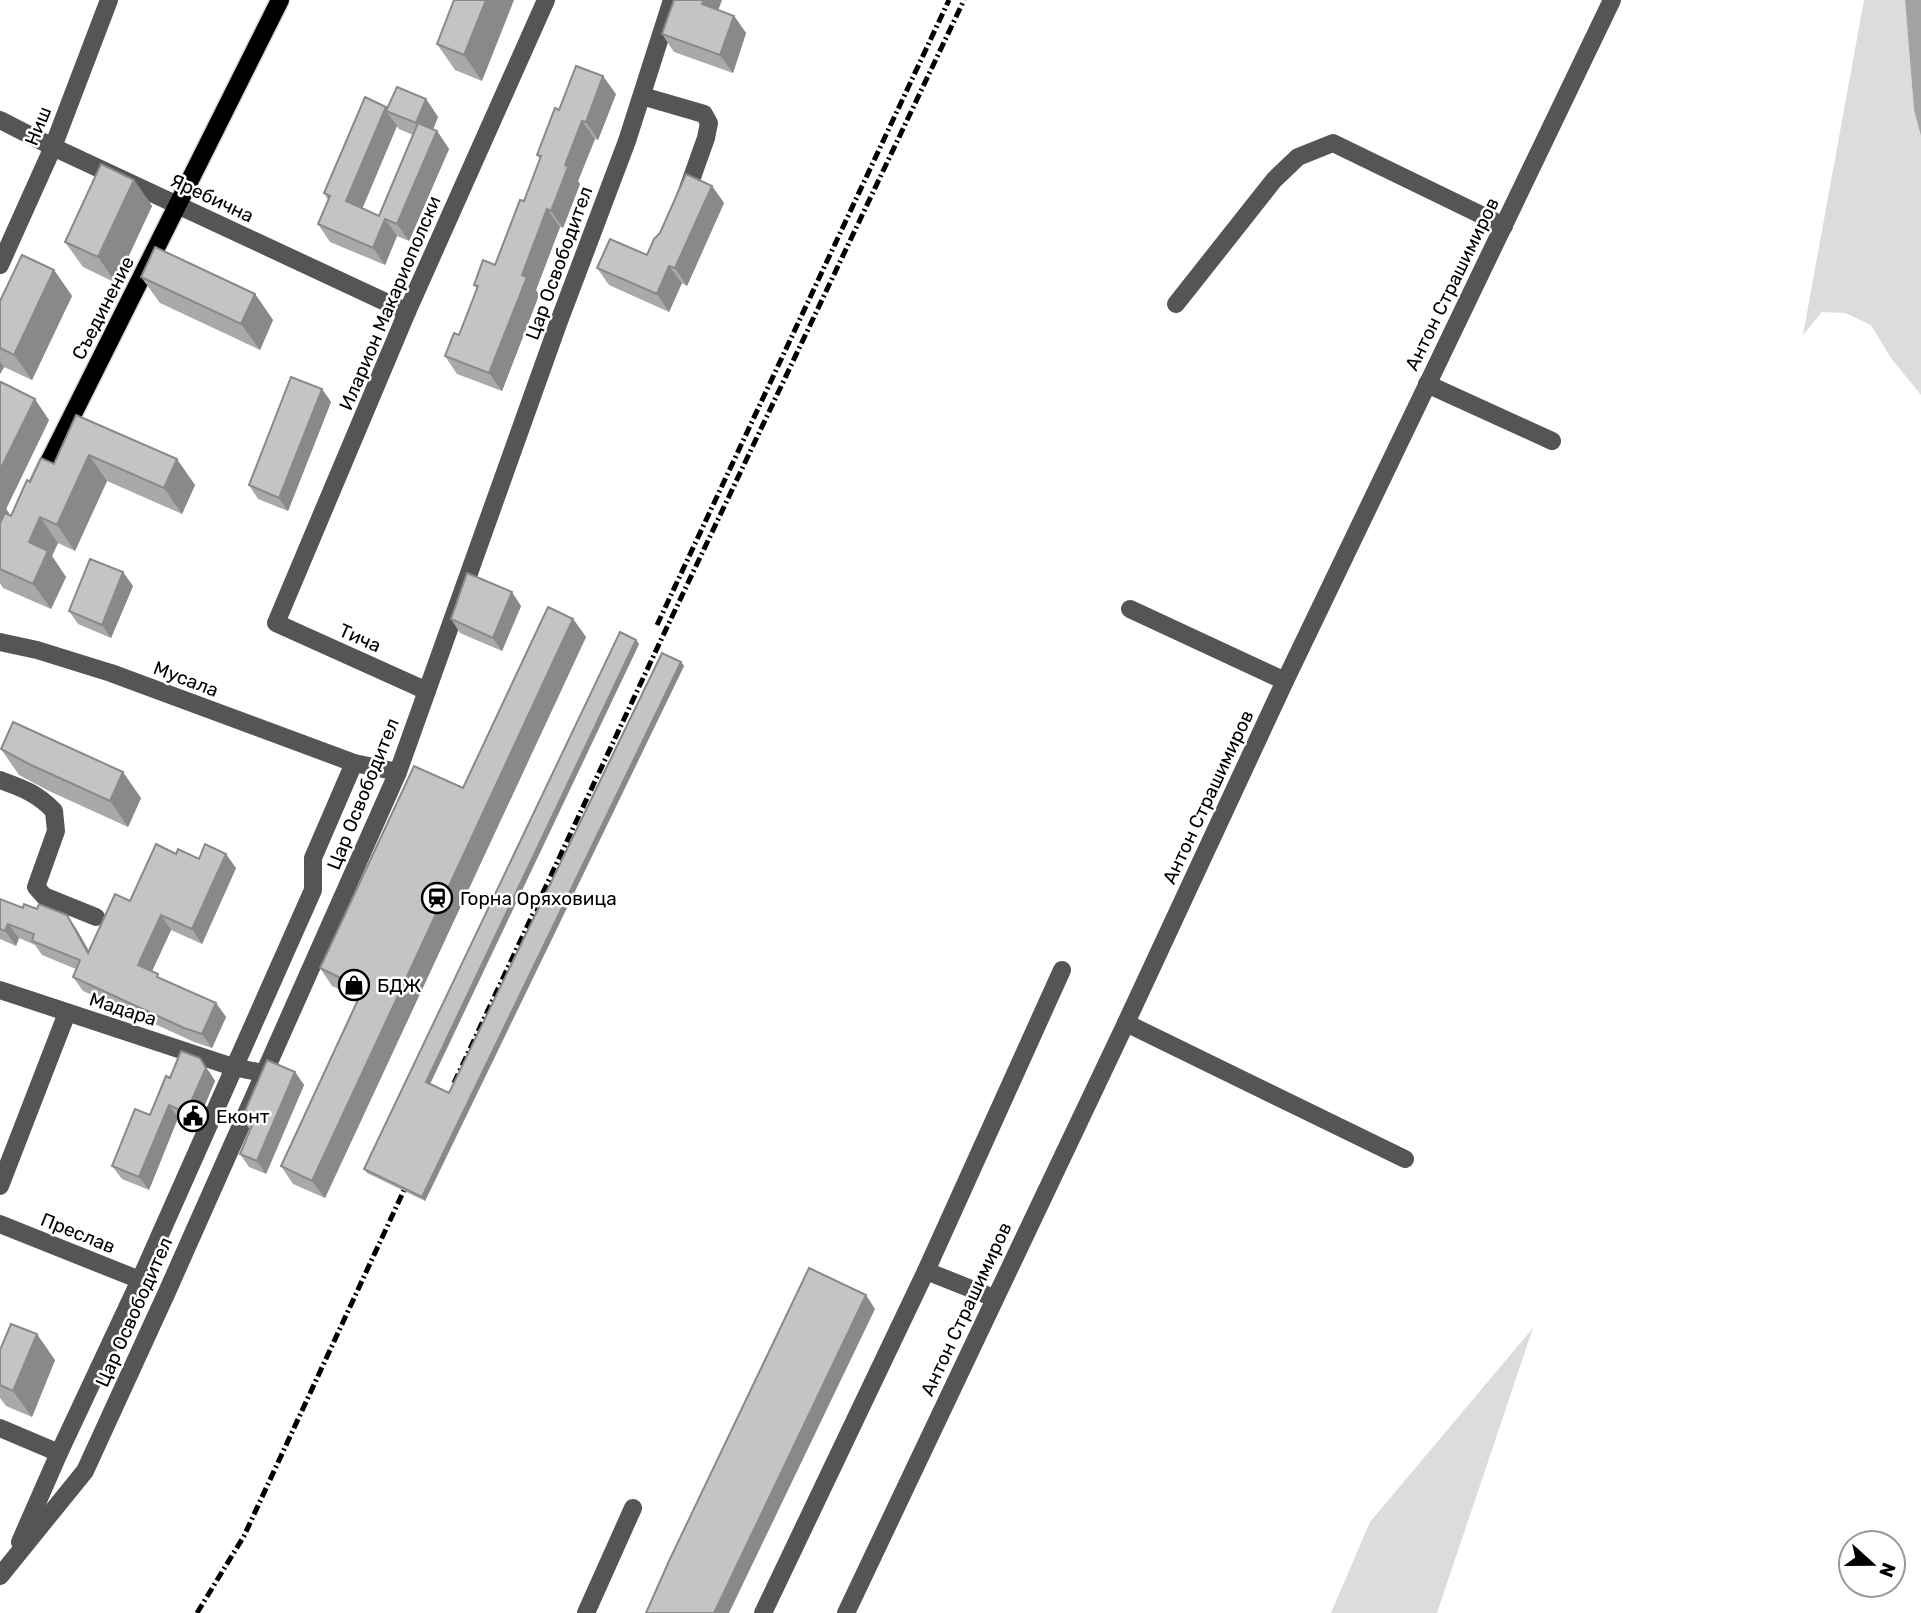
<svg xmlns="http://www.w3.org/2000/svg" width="1921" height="1613" font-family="Rubik,sans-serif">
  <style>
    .green { fill: #dcdcdc }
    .water { fill: #a3a3a3 }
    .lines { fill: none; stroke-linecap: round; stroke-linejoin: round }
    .major-casing { stroke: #dbdbdb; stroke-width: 21 }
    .minor { stroke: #555; stroke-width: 18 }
    .major { stroke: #000; stroke-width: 18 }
    .rail { stroke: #000; stroke-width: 5; stroke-dasharray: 10 3.5 2 3.5; stroke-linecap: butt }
    .wall { fill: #a9a9a9; fill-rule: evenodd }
    .shaded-wall { fill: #898989 }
    .building { fill: #c4c4c4; stroke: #898989; stroke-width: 2 }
    .labels { text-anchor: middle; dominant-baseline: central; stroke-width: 5; stroke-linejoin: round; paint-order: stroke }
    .street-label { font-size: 19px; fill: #000; stroke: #fff }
    .poi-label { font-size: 19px; fill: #000; stroke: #fff; text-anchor: start }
  </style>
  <rect width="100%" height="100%" fill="#fff"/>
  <g class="green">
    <polygon points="1864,0 1905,0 1914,110 1921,136 1921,395 1891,358 1871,325 1845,313 1822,312 1803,335"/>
    <polygon points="1533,1328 1437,1613 1331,1613 1370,1522"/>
  </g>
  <polygon class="water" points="1905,0 1921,0 1921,136 1914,110"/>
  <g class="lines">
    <g class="major-casing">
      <polyline id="major" points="39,482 280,0"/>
    </g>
    <g class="minor">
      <polyline points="642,96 704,114 709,123 706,138 685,197"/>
      <polyline points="0,120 53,147 407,312"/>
      <polyline points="0,265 53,147 109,0"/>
      <polyline points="1176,304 1274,180 1298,157 1333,143 1504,226"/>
      <polyline points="1427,384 1552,441"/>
      <polyline points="1130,609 1285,681"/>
      <polyline points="0,642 37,650 111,673 354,763 398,772"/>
      <polyline points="427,691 276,623 407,312 546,0"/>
      <path d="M0,780c22,8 37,13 54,31l2,20 -20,56 8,9 52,21"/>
      <polyline points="0,990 233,1067 263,1073"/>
      <polyline points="1126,1023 1405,1159"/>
      <polyline points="0,1186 67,1013"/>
      <polyline points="0,1224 140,1280"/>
      <polyline points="926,1271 1062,970"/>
      <polyline points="0,1428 59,1453"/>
      <polyline points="20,1542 59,1453 140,1280 313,890 313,858 354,763"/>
      <polyline points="0,1576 85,1471 167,1292 398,772 558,324 627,141 672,0"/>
      <polyline points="586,1613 633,1508"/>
      <polyline points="763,1613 926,1271 994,1298"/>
      <polyline points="846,1613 1126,1023 1285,681 1612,0"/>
    </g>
    <use href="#major" class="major"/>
    <g class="rail">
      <polyline points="657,625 949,0"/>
      <polyline points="454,1083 660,642 964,0"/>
      <polyline points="197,1613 244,1536 411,1175"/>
    </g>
  </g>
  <g class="wall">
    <polygon points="454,0 482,81 455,70 437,44"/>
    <polygon points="719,10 734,16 746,33 733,73 674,52 662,34"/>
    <polygon points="616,94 598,140 595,139 578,181 580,184 563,228 560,227 536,290 539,295 502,391 457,374 445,356 459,335 477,289 474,285 495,265 524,201 540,159 537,155"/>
    <path d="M426,99l12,18 -5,13 4,1 12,18 -40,92 -12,-5 -12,29 -55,-23 -12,-18 10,-24 -4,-7 63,-84zM397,126l2,3 14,6 -34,81 -17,-8z"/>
    <polygon points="134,180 152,206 116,283 83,267 65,242"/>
    <polygon points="712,186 724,203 687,286 682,283 669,312 609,285 597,268 647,255"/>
    <polygon points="54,270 72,296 32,380 4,367 0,374 0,301"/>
    <polygon points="141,277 255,294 273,320 260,350 160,303"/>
    <polygon points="0,384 49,420 6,509 9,513 8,514 11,516 30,482 54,464 76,415 195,485 182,514 107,481 75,551 58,543 52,556 66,577 51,609 3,588 0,583"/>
    <polygon points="322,389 331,402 288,511 258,499 249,485"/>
    <polygon points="133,586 111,638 78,624 69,611"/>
    <polygon points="521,606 502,651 460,633 451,619"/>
    <polygon points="573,619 586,637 325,1198 293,1184 281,1166 359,998 332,986 320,968 463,788"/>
    <polygon points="636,640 639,644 430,1084 449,1093 681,662 684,666 425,1201 367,1173 364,1169"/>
    <polygon points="1,749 141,798 128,827 49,791 19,775"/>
    <polygon points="176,854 236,868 202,944 171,930 152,971 161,979 216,1003 226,1017 212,1048 194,1042 83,991 73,977 76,969 42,955 35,945 19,938 16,946 0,939 0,899 23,908 67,915 77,930 89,951 130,901"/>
    <polygon points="209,1071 215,1081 196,1126 178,1118 149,1190 122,1179 112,1166 150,1115 170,1078"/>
    <polygon points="295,1072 304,1085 266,1174 249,1167 240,1154 250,1130 242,1118"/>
    <polygon points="0,1350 55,1360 32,1417 6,1406 0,1398"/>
  </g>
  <g class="shaded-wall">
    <polygon points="486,0 514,0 482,81 464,55"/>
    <polygon points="704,0 722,0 714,22 702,4"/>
    <polygon points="734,16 746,33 733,73 720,55"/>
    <polygon points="603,76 616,94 598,140 586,122"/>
    <polygon points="426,99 438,117 428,141 416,123"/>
    <polygon points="386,107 390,112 386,111 397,126 358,219 346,201"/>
    <polygon points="582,121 595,139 578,181 580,184 563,228 551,211 565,165"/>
    <polygon points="437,131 449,149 409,241 397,224"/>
    <polygon points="134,180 152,206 116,283 98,257"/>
    <polygon points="712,186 724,203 687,286 675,268"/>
    <polygon points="547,209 560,227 536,290 539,295 502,391 489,373 522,275"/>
    <polygon points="385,219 397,236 385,265 373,248"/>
    <polygon points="669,266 682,283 669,312 657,294"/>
    <polygon points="54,270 72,296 32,380 14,355"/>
    <polygon points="255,294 273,320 260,350 241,324"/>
    <polygon points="0,362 4,367 0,374"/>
    <polygon points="322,389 331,402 288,511 279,498"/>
    <polygon points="35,399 49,420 6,509 9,513 0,532 0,470"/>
    <polygon points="89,455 107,481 75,551 57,525"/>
    <polygon points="177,459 195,485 182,514 164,488"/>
    <polygon points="40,517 58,543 52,556 66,577 51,609 33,584 29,542"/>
    <polygon points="123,572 133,586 111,638 102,625"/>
    <polygon points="512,592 521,606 502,651 493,638"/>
    <polygon points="573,619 586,637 325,1198 312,1181"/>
    <polygon points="636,640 639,644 429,1086 426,1082"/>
    <polygon points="681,662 684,666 425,1201 422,1197"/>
    <polygon points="123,772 141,798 128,827 110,801"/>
    <polygon points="226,854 236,868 202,944 192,929"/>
    <polygon points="67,915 77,930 98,967 88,953"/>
    <polygon points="161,915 171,930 148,980 138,965"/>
    <polygon points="8,924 19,938 16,946 5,931"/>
    <polygon points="216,1003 226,1017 212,1048 202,1034"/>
    <polygon points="200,1058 215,1081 196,1126 186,1113"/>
    <polygon points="295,1072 304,1085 266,1174 257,1161"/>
    <polygon points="169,1105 178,1118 149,1190 139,1177"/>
    <polygon points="866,1295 875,1309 729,1613 714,1613"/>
    <polygon points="37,1334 55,1360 32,1417 13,1391"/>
  </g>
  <g class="building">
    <polygon points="454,0 486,0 464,55 437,44"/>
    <polygon points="674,0 704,0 702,4 734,16 720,55 662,34"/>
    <polygon points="576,66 603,76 586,122 582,121 565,165 568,167 551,211 547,209 522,275 527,277 489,373 445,356 454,333 459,335 478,286 474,285 483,260 495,265 520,200 524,201 541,156 537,155 555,108 559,110"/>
    <polygon points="397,87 426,99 416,123 386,111"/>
    <polygon points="365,97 386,107 346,201 379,216 418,123 437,131 397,224 385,219 373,248 318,224 330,196 324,193"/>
    <polygon points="101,164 134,180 98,257 65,242"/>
    <polygon points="686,174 712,186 675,268 669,266 657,294 597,268 610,239 647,255 654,239 660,233"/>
    <polygon points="155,247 255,294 241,324 141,277"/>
    <polygon points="22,255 54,270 14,355 0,348 0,301"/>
    <polygon points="291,377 322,389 279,498 249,485"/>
    <polygon points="1,382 35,399 0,470 0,384"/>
    <polygon points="76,415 177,459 164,488 89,455 57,525 40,517 29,542 48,551 33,584 0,569 0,523 5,513 11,516 27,480 30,482 41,458 54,464"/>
    <polygon points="90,559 123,572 102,625 69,611"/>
    <polygon points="467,573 512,592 493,638 451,619"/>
    <polygon points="548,607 573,619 312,1181 281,1166 363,989 320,968 414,766 463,788"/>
    <polygon points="620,632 636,640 426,1082 449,1093 662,653 681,662 422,1197 364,1169"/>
    <polygon points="13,722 123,772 110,801 31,765 1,749"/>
    <polygon points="156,844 176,854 178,849 199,859 205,844 226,854 192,929 161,915 138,965 158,974 157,977 216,1003 202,1034 184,1028 73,977 80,960 32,941 34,934 8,924 5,931 0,929 0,899 23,908 24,904 37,909 39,904 67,915 88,953 115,894 130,901"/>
    <polygon points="181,1051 200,1058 206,1068 186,1113 169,1105 139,1177 112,1166 135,1109 150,1115 166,1076 170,1078"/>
    <polygon points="267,1060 295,1072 257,1161 240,1154 253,1123 242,1118"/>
    <polygon points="809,1268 866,1295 714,1613 646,1613 669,1561"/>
    <polygon points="11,1324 37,1334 13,1391 0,1385 0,1350"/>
  </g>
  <defs>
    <g id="station-ring" transform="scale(1.575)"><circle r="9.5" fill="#fff" stroke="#000" stroke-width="1.5"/><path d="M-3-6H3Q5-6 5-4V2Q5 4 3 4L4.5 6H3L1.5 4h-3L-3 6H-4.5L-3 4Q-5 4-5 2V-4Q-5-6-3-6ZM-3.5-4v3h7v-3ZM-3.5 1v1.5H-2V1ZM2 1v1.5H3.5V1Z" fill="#000"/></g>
    <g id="shop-ring" transform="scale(1.575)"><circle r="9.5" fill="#fff" stroke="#000" stroke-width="1.5"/><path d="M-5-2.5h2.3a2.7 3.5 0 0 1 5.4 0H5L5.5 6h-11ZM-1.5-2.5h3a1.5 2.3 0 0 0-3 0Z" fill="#000"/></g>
    <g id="civic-ring" transform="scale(1.575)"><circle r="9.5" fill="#fff" stroke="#000" stroke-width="1.5"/><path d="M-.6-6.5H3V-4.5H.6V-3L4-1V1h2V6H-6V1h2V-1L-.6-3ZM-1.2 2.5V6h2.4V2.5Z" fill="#000"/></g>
  </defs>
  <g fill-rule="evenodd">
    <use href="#station-ring" x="437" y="898"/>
    <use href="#shop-ring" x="354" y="985"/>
    <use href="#civic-ring" x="193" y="1116"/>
  </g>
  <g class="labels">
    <g class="street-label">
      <text transform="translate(38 126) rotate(-68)">Ниш</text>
      <text transform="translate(212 198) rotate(25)">Яребична</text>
      <text transform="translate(559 263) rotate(-70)">Цар Освободител</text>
      <text transform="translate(1452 284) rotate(-64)">Антон Страшимиров</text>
      <text transform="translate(390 303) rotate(-67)">Иларион Макариополски</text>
      <text transform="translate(103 308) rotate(-63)">Съединение</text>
      <text transform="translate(360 638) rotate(24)">Тича</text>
      <text transform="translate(186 679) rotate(21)">Мусала</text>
      <text transform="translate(363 794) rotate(-68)">Цар Освободител</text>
      <text transform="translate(1208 797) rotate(-65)">Антон Страшимиров</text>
      <text transform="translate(123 1009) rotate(18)">Мадара</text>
      <text transform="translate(78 1233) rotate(22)">Преслав</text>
      <text transform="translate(966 1309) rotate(-65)">Антон Страшимиров</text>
      <text transform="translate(134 1312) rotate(-66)">Цар Освободител</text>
    </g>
    <g class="poi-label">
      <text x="460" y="898">Горна Оряховица</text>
      <text x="377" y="985">БДЖ</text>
      <text x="216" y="1116">Еконт</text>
    </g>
  </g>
  <g transform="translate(1872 1564) rotate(111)"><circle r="33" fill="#ffffff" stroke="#999999" stroke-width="2"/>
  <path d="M0-5L12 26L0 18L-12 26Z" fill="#000000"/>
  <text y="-10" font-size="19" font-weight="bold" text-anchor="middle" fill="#000000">N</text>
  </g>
</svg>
